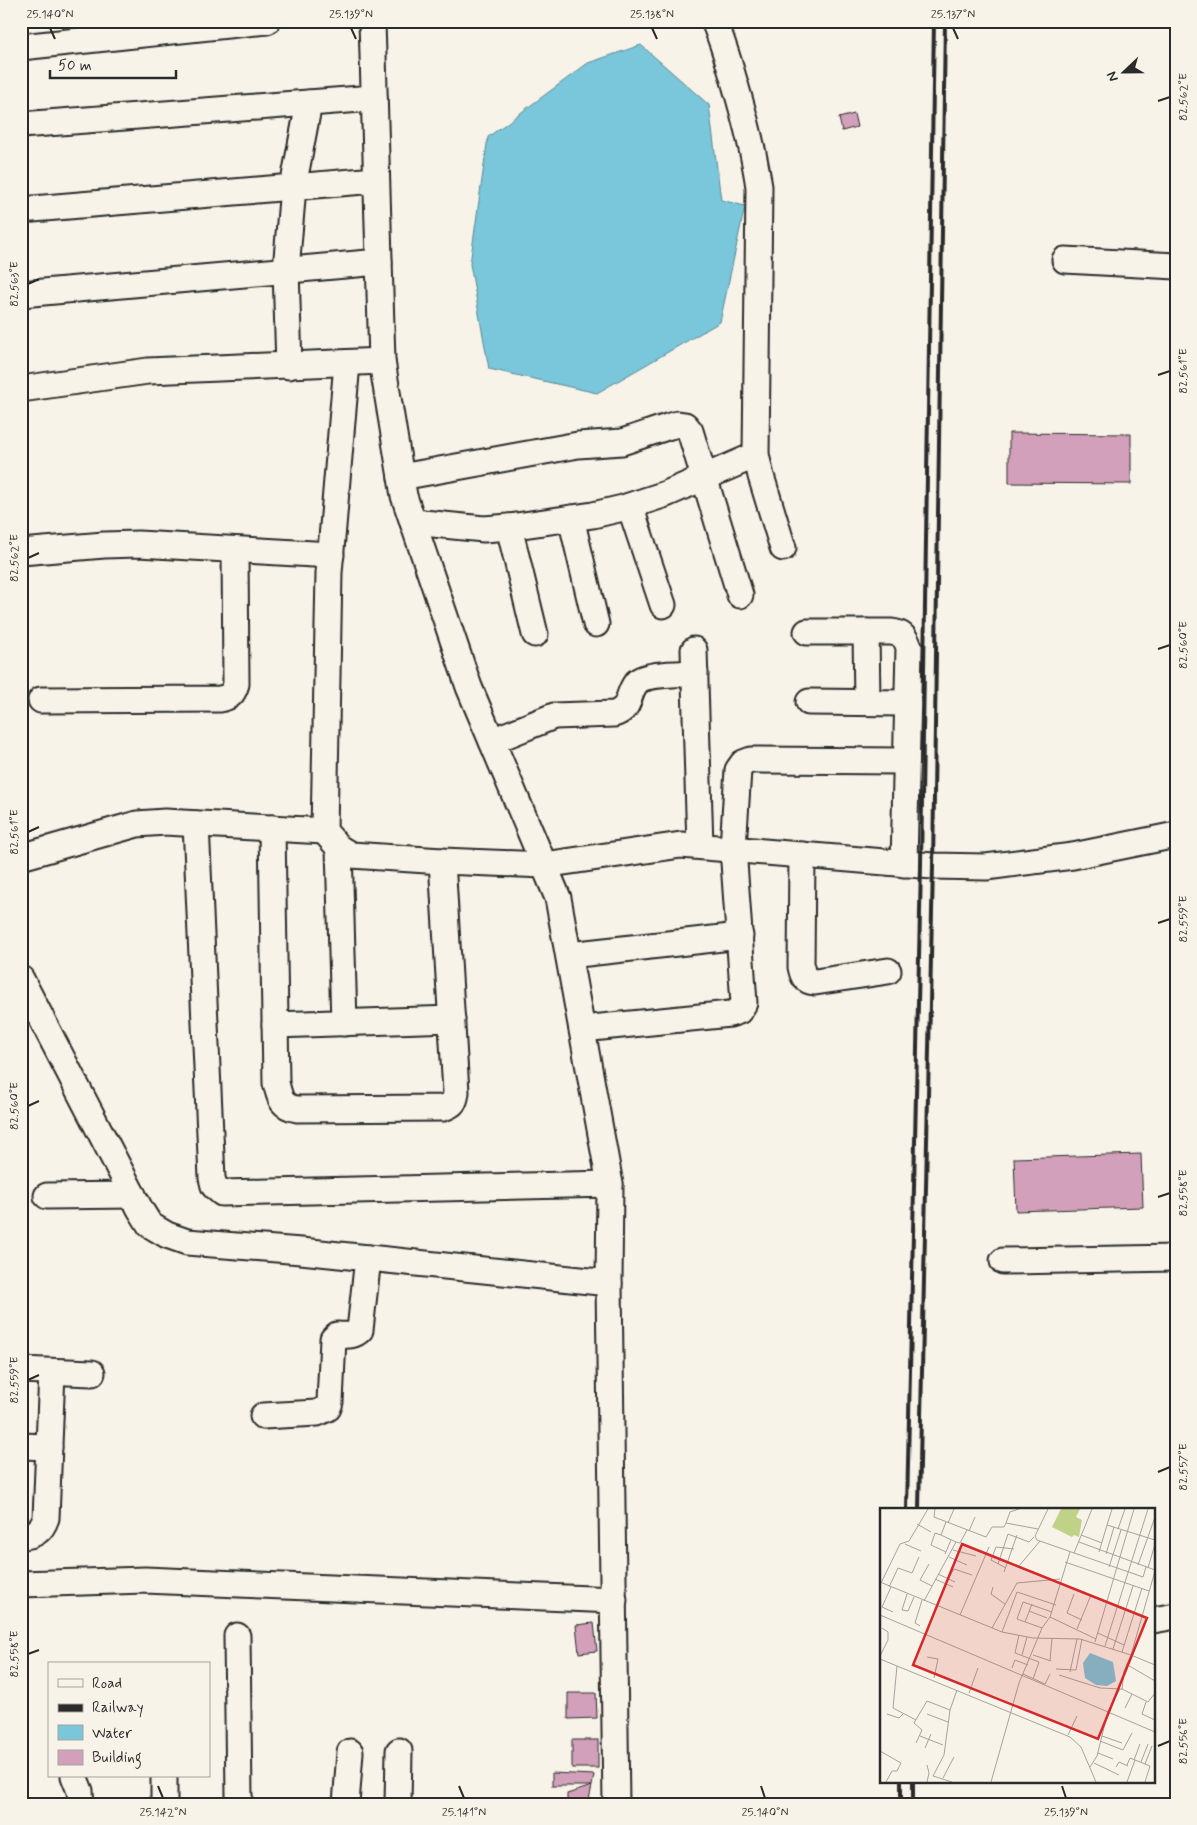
<svg xmlns="http://www.w3.org/2000/svg" width="1197" height="1825" font-family="Mynerve,sans-serif">
  <style>
    .water { fill: #7ac6da; stroke: #5a8894 }
    .building { fill: #d3a0bb; stroke: #2b2b2b }
    .lines { fill: none; stroke-linecap: round; stroke-linejoin: round }
    .minor-casing { stroke: #2b2b2b; stroke-width: 29 }
    .minor { stroke: #f7f3e8; stroke-width: 25 }
    .rail { stroke: #2b2b2b; stroke-width: 4 }
    .ticks { fill: none; stroke: #2b2b2b; stroke-width: 2 }
    .inset-road { fill: none; stroke: #a5a39c; stroke-width: 1 }
    .view { fill: #d62828; fill-opacity: 0.15; stroke: #d62828; stroke-width: 2.5 }
    .inset-edge { fill: none; stroke: #2b2b2b; stroke-width: 2.5 }
    .neatline { fill: none; stroke: #2b2b2b; stroke-width: 2 }
    .ticks-label { font-size: 12px; text-anchor: middle; fill: #2b2b2b }
  </style>
  <rect width="100%" height="100%" fill="#f7f3e8"/>
  <filter id="ink" filterUnits="userSpaceOnUse"><feTurbulence type="fractalNoise" baseFrequency=".02" numOctaves="2"/><feDisplacementMap in="SourceGraphic" scale="10" xChannelSelector="R" yChannelSelector="G"/><feConvolveMatrix kernelMatrix="1 2 1 2 8 2 1 2 1" color-interpolation-filters="sRGB"/></filter>
  <g filter="url(#ink)">
    <polygon class="water" points="641,45 709,105 721,200 745,206 720,322 597,393 489,369 470,264 488,137 588,63"/>
    <g class="building">
      <polygon points="854,114 857,127 842,131 839,118"/>
      <polygon points="1009,433 1131,434 1131,484 1009,483"/>
      <polygon points="1141,1154 1143,1207 1016,1211 1014,1158"/>
      <polygon points="594,1623 597,1651 579,1653 576,1625"/>
      <polygon points="568,1693 596,1693 597,1718 568,1719"/>
      <rect x="572" y="1740" width="26" height="28"/>
      <polygon points="552,1773 594,1775 592,1786 552,1786"/>
      <polygon points="592,1786 588,1804 567,1804 567,1794"/>
    </g>
    <g class="lines">
      <g class="minor-casing">
        <g id="minor">
          <polyline points="372,21 382,361 404,496 469,687 558,898 610,1184 609,1283 616,1804"/>
          <path d="M714,21c9,21 15,42 21,63 10,34 19,67 24,103l-3,268 5,21 22,72"/>
          <polyline points="21,47 267,21"/>
          <polyline points="21,125 374,98"/>
          <polyline points="21,210 376,180"/>
          <polyline points="1065,260 1176,266"/>
          <polyline points="21,294 379,262"/>
          <polyline points="289,366 286,270 293,187 309,103"/>
          <polyline points="21,389 148,371 382,361"/>
          <polyline points="401,477 578,445 622,442 670,426 678,424 685,425 690,431 740,595"/>
          <polyline points="630,506 663,605"/>
          <polyline points="571,518 596,624"/>
          <polyline points="413,522 484,529 509,527 593,515 623,508 666,494 756,455"/>
          <polyline points="509,527 535,634"/>
          <polyline points="21,552 104,545 138,544 331,555"/>
          <path d="M807,632h84c10,1 14,4 18,15l-5,217"/>
          <polyline points="866,632 867,702"/>
          <polyline points="694,650 700,846"/>
          <path d="M41,700l179,-1c10,-2 13,-5 16,-15l-1,-134"/>
          <polyline points="809,702 907,703"/>
          <path d="M492,741l62,-25 60,-2c18,-6 12,-18 22,-31 8,-10 46,-9 59,-10"/>
          <polyline points="196,824 212,1178 214,1186 222,1193 610,1184"/>
          <path d="M272,828l4,255c4,14 4,23 21,26l146,-1c10,-3 12,-6 13,-16l-14,-231"/>
          <polyline points="324,831 339,848 351,855 442,861 544,865 681,845 933,866 986,867 1073,856 1176,835"/>
          <polyline points="339,848 344,1023"/>
          <path d="M802,855l-1,112c2,10 4,14 14,15l73,-11"/>
          <polyline points="21,857 137,824 165,822 324,831 329,573 347,363"/>
          <polyline points="569,955 740,936"/>
          <polyline points="21,979 140,1209 150,1225 167,1235 187,1242 301,1251 609,1283"/>
          <polyline points="275,1025 452,1019"/>
          <polyline points="582,1029 730,1014 739,1011 744,1003 733,848 738,770 743,763 751,760 906,761"/>
          <polyline points="47,1196 133,1195"/>
          <polyline points="1003,1261 1176,1258"/>
          <polyline points="21,1370 92,1373"/>
          <path d="M263,1416l54,-3 11,-5 2,-6 3,-63 4,-4c9,0 16,2 23,-5l8,-72"/>
          <polyline points="21,1446 49,1447"/>
          <path d="M21,1536c14,0 21,-6 25,-18l6,-146"/>
          <polyline points="21,1584 145,1580 614,1600"/>
          <polyline points="1153,1620 1176,1616"/>
          <polyline points="237,1636 239,1797 241,1804"/>
          <polyline points="74,1776 80,1791 81,1804"/>
          <polyline points="164,1804 164,1776"/>
          <polyline points="346,1804 350,1752"/>
          <polyline points="398,1804 399,1751"/>
        </g>
      </g>
      <use href="#minor" class="minor"/>
      <g class="rail">
        <polyline points="907,1509 921,865 934,21"/>
        <polyline points="919,1509 933,866 945,21"/>
        <polyline points="901,1804 901,1781"/>
        <polyline points="913,1804 913,1781"/>
      </g>
    </g>
  </g>
  <path class="ticks" d="M50,28l5,11M351,28l5,11M652,28l5,11M953,28l5,11M1158,101l12,-4M28,284l11,-5M1158,375l12,-4M28,558l11,-5M1158,649l12,-4M28,832l11,-5M1158,923l12,-4M28,1106l11,-5M1158,1197l12,-4M28,1380l11,-5M1158,1472l12,-5M28,1654l11,-4M1158,1746l12,-5M158,1786l5,12M459,1786l5,12M761,1786l4,12M1062,1786l4,12"/>
  <g transform="translate(880 1508)">
    <rect width="275" height="275" fill="#f7f3e8"/>
    <path d="M181,1h19l-4,8 6,3 -3,17 -5,-2 -2,2 -20,-10z" fill="#bfd287"/>
    <path d="M210,145l23,9 3,19 -9,5 -11,-1 -11,-7 -2,-15z" fill="#7ac6da"/>
    <path class="inset-road" d="M55,1l-1,8 52,20 6,-10h12l2,-4M139,1l-9,3 -4,11 32,6M168,1l-13,27 2,4 106,37 3,-10M68,15l6,-14M37,16l14,8M227,17l5,-16M238,21l7,-20M89,23l6,-14M61,27l-6,-2 -4,12 15,7M201,27l21,8M76,34l4,1 7,-13M199,34l76,28M25,36l16,7M73,42l23,6M190,44l-20,65 46,22M219,44l8,-27 48,15M194,45l18,-44M65,46l6,-14M226,46l8,-27M69,49l18,8M185,54l84,29M49,56l-9,16 12,6M118,56l10,-30 21,8 5,-5M258,57l17,-48M139,58l21,-25M229,59l12,-37M126,60l-15,-8 5,-13 18,2M268,60l7,-24M275,63l-24,84 24,10M124,64l13,-37M58,66l17,8M55,71l18,8M68,71l6,-10 18,6M0,74l122,50 31,6 47,1 51,16 -7,16 -2,18 26,13 7,-9M1,75l19,-39 9,-3 19,-32M9,79l9,-19 14,5 7,-16M11,79l-9,20 11,5M113,79l-2,7 14,10M27,86l-5,16 6,1 6,-14M194,86l-7,19 15,7M44,93l32,-59 -15,-7 5,-13M149,103l18,7M0,107l275,117M80,107l29,-68M145,114l7,-18M40,118l-5,-3 7,-23M112,120l25,-45 43,-4M162,120l-25,-9 6,-17 29,10M197,121l14,-34M122,124l15,-40 39,13M218,125l26,12M139,127l-4,18 24,9 -6,17M215,134l39,-133M225,138l43,-137M233,141l20,-63M242,144l20,-64M142,147l5,-18M153,147l18,6M0,148l8,-16v-8l-6,-4M47,149l11,2 -4,19M0,151l190,78 11,10 15,35M170,153l2,-23M246,156l29,17M17,158l-4,42 23,12M132,160l3,-8 13,5M176,161l20,1 6,-31M190,164l7,-33M143,166l22,10 5,-10M179,167l41,13 22,1M89,185l9,-25M266,194l-4,12 13,6M245,200l7,-14M7,206l12,4 4,-4M47,206l21,8M188,227l9,-19M40,228l23,9M222,228l20,7M220,233l23,9 9,-17M36,235l6,-13 -8,-7 13,-22 23,9M45,240l6,-14M0,243l21,12 -4,8h-5l-6,11M218,245l15,6M254,252l6,-16M261,254l7,-18M214,255l25,12M265,256l7,-18M247,257l3,-7 20,8 -5,16M210,259l7,-11 11,-45 12,-22M236,259l3,-5 9,4M63,270l11,-21M47,274l2,-9 -2,-8M72,274l-19,-6 11,-21 6,-45 7,-20M111,274l28,-99 23,-55 8,-11M247,274l8,-22"/>
    <path class="view" d="M82,36l185,74 -49,121 -185,-74z"/>
    <rect width="275" height="275" class="inset-edge"/>
  </g>
  <rect width="1197" height="1825" fill="none" stroke="#f7f3e8" stroke-width="55"/>
  <rect x="48" y="1662" width="162" height="115" fill="#f7f3e8" stroke="#a5a39c"/>
  <rect x="58" y="1679" width="25" height="8" fill="#f7f3e8" stroke="#a5a39c"/>
  <text x="92" y="1688" font-size="15" fill="#2b2b2b">Road</text>
  <rect x="58" y="1704" width="25" height="8" fill="#2b2b2b" stroke="#a5a39c"/>
  <text x="92" y="1712" font-size="15" fill="#2b2b2b">Railway</text>
  <rect x="58" y="1725" width="25" height="15" fill="#7ac6da" stroke="#a5a39c"/>
  <text x="92" y="1738" font-size="15" fill="#2b2b2b">Water</text>
  <rect x="58" y="1750" width="25" height="15" fill="#d3a0bb" stroke="#a5a39c"/>
  <text x="92" y="1762" font-size="15" fill="#2b2b2b">Building</text>
  <g transform="translate(1124 72) rotate(248)" stroke="#f7f3e8" stroke-width="4" paint-order="stroke">
  <path d="M0-4L9 19L0 12L-9 19Z" fill="#2b2b2b"/>
  <text y="-8" font-size="14" font-weight="bold" text-anchor="middle" fill="#2b2b2b">N</text>
  </g>
  <path d="M50 70v8h126v-8" fill="none" stroke="#2b2b2b" stroke-width="2.5"/>
  <text x="58" y="70" font-size="15" fill="#2b2b2b" stroke="#f7f3e8" stroke-width="4" paint-order="stroke">50 m</text>
  <rect x="28" y="28" width="1142" height="1770" class="neatline"/>
  <g class="ticks-label">
    <text x="50" y="18">25.140°N</text>
    <text x="351" y="18">25.139°N</text>
    <text x="652" y="18">25.138°N</text>
    <text x="953" y="18">25.137°N</text>
    <text transform="translate(1183 97) rotate(-90)" y="4">82.562°E</text>
    <text transform="translate(14 284) rotate(-90)" y="4">82.563°E</text>
    <text transform="translate(1183 371) rotate(-90)" y="4">82.561°E</text>
    <text transform="translate(14 558) rotate(-90)" y="4">82.562°E</text>
    <text transform="translate(1183 645) rotate(-90)" y="4">82.560°E</text>
    <text transform="translate(14 832) rotate(-90)" y="4">82.561°E</text>
    <text transform="translate(1183 919) rotate(-90)" y="4">82.559°E</text>
    <text transform="translate(14 1106) rotate(-90)" y="4">82.560°E</text>
    <text transform="translate(1183 1193) rotate(-90)" y="4">82.558°E</text>
    <text transform="translate(14 1380) rotate(-90)" y="4">82.559°E</text>
    <text transform="translate(1183 1467) rotate(-90)" y="4">82.557°E</text>
    <text transform="translate(14 1654) rotate(-90)" y="4">82.558°E</text>
    <text transform="translate(1183 1741) rotate(-90)" y="4">82.556°E</text>
    <text x="163" y="1816">25.142°N</text>
    <text x="464" y="1816">25.141°N</text>
    <text x="765" y="1816">25.140°N</text>
    <text x="1066" y="1816">25.139°N</text>
  </g>
</svg>
